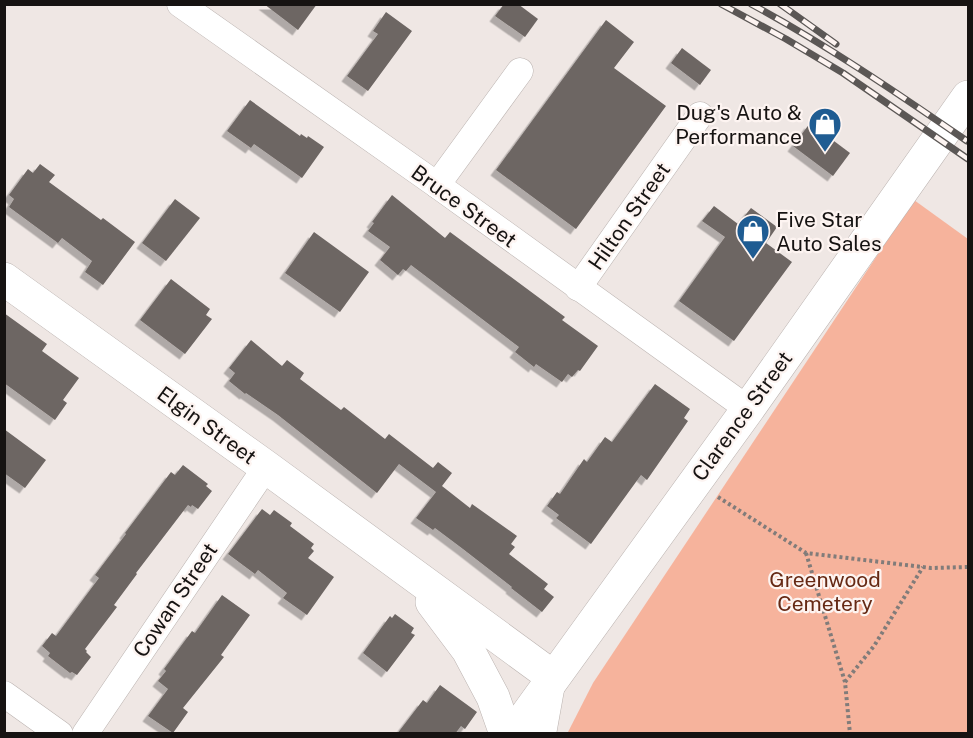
<svg xmlns="http://www.w3.org/2000/svg" width="973" height="738" font-family="'Public Sans',sans-serif">
  <style>
    .green { fill: #f6b39c }
    .building { fill: #6d6663; filter: url(#shadow) }
    .lines { fill: none; stroke-linecap: round; stroke-linejoin: round }
    .minor-casing { stroke: #bbb3b0; stroke-width: 27 }
    .major-casing { stroke: #bbb3b0; stroke-width: 34 }
    .path { stroke: #817c7a; stroke-width: 4; stroke-dasharray: 3 3; stroke-linecap: butt }
    .minor { stroke: #fff; stroke-width: 26 }
    .major { stroke: #fff; stroke-width: 33 }
    .rail-casing { stroke: #5b5755; stroke-width: 7 }
    .rail { stroke: #fdf4f1; stroke-width: 4.5; stroke-dasharray: 14; stroke-linecap: butt }
    .labels { text-anchor: middle; dominant-baseline: central; stroke-width: 4.5; stroke-linejoin: round; paint-order: stroke }
    .poi-label { font-size: 21px; fill: #161312; stroke: #fdf4f1; text-anchor: end }
    .street-label { font-size: 21px; fill: #161312; stroke: #fdf4f1 }
    .park-label { font-size: 21px; fill: #662914; stroke: #fdf4f1 }
  </style>
  <defs>
    <filter id="shadow"><feDropShadow dx="-5.5" dy="5.5" stdDeviation="0" flood-color="#0004"/></filter>
  </defs>
  <rect width="100%" height="100%" fill="#efe7e4"/>
  <polygon class="green" points="914,200 968,239 968,733 567,734 593,683"/>
  <g class="building">
    <polygon points="264,4 317,4 298,30"/>
    <polygon points="504,4 518,4 538,19 525,37 495,16"/>
    <polygon points="386,12 412,31 368,91 347,76 378,34 373,31"/>
    <polygon points="606,20 634,42 614,68 666,106 576,229 496,170"/>
    <polygon points="682,48 711,70 700,85 671,63"/>
    <polygon points="250,100 300,136 301,134 307,138 308,136 324,147 302,178 254,144 251,148 227,131"/>
    <polygon points="810,123 850,153 833,176 793,146"/>
    <polygon points="40,164 55,175 49,182 101,220 103,218 135,242 103,285 85,272 92,261 62,238 58,243 9,207 14,199 9,195 28,169 33,173"/>
    <polygon points="392,195 445,238 450,232 565,317 562,320 598,346 580,371 578,370 572,377 568,374 562,382 536,364 534,367 515,352 519,347 411,265 406,271 403,269 398,275 380,260 390,247 368,231 374,223 372,222"/>
    <polygon points="175,199 200,218 166,261 142,243"/>
    <polygon points="714,206 738,224 751,208 777,227 766,243 792,262 734,341 679,301 725,237 702,221"/>
    <polygon points="314,232 369,272 340,312 285,273"/>
    <polygon points="171,279 210,309 206,315 212,319 185,354 140,320"/>
    <polygon points="4,313 47,344 42,351 79,378 63,400 67,403 55,420 4,383"/>
    <polygon points="251,340 282,366 287,360 304,373 300,379 341,410 344,407 385,439 389,434 433,468 438,462 452,473 442,486 470,508 472,504 517,536 511,544 515,547 509,554 548,584 544,589 554,597 542,612 511,588 512,587 463,549 435,528 433,530 416,518 436,492 399,464 377,493 278,415 246,393 245,394 229,381 235,373 229,368"/>
    <polygon points="655,384 690,409 684,418 688,421 647,480 641,475 591,544 556,518 559,515 547,506 557,492 560,494 584,459 587,462 605,437 612,442"/>
    <polygon points="4,429 46,460 25,488 4,473"/>
    <polygon points="183,465 208,484 206,486 212,491 198,509 192,505 191,507 188,505 136,573 137,574 114,605 117,607 85,649 87,651 86,652 91,657 77,675 72,672 70,673 48,656 50,653 42,646 52,633 56,636 99,578 95,575 126,534 125,533 171,472 175,475"/>
    <polygon points="262,509 270,515 274,510 292,523 290,526 314,544 311,548 314,551 308,558 334,577 307,615 283,598 287,593 258,570 255,574 228,554"/>
    <polygon points="222,595 250,615 221,655 224,657 183,708 188,712 173,733 148,716 168,689 158,681 166,671 164,669 192,631 195,633"/>
    <polygon points="395,614 414,628 411,633 415,635 387,672 363,653 390,616 392,618"/>
    <polygon points="440,685 477,712 465,729 461,726 455,734 397,734 423,700 427,703"/>
  </g>
  <g class="lines">
    <g class="minor-casing">
      <g id="minor">
        <polyline points="180,4 437,185 748,409"/>
        <polyline points="437,185 520,71"/>
        <polyline points="578,288 700,115"/>
        <polyline points="4,694 60,734"/>
        <polyline points="85,734 266,467"/>
        <polyline points="543,734 552,684"/>
      </g>
    </g>
    <g class="major-casing">
      <g id="major">
        <polyline points="4,279 266,467 553,677"/>
        <polyline points="432,602 468,650 493,697 506,734"/>
        <polyline points="513,734 748,409 968,97"/>
      </g>
    </g>
    <g class="path">
      <polyline points="718,497 806,553 931,568 968,567"/>
      <polyline points="806,553 845,682 850,734"/>
      <polyline points="845,682 874,646 923,567"/>
    </g>
    <use href="#minor" class="minor"/>
    <use href="#major" class="major"/>
    <g class="rail-casing">
      <g id="rail">
        <polyline points="721,4 786,39 843,73 968,159"/>
        <path d="M751,4c76,41 146,89 216,137"/>
        <polyline points="780,4 836,44"/>
      </g>
    </g>
    <use href="#rail" class="rail"/>
  </g>
  <defs>
    <g id="shop-pin" transform="scale(1.725)"><path d="M0 17L-7.5 6A9.5 9.5 0 1 1 7.5 6Z" fill="#1f5c92" stroke="#fdf4f1"/><path d="M-5-2.5h2.3a2.7 3.5 0 0 1 5.4 0H5L5.5 6h-11ZM-1.5-2.5h3a1.5 2.3 0 0 0-3 0Z" fill="#fff"/></g>
  </defs>
  <g fill-rule="evenodd">
    <use href="#shop-pin" x="825" y="124"/>
    <use href="#shop-pin" x="753" y="231"/>
  </g>
  <g class="labels">
    <g class="poi-label">
      <text x="802" y="112">Dug's Auto &amp;<tspan x="802" dy="24">Performance</tspan></text>
      <text x="776" y="219" text-anchor="start">Five Star<tspan x="776" dy="24">Auto Sales</tspan></text>
    </g>
    <g class="street-label">
      <text transform="translate(464 206) rotate(36)">Bruce Street</text>
      <text transform="translate(629 216) rotate(-55)">Hilton Street</text>
      <text transform="translate(742 416) rotate(-54)">Clarence Street</text>
      <text transform="translate(207 425) rotate(36)">Elgin Street</text>
      <text transform="translate(175 600) rotate(-56)">Cowan Street</text>
    </g>
    <g class="park-label">
      <text x="825" y="579">Greenwood<tspan x="825" dy="24">Cemetery</tspan></text>
    </g>
  </g>
  <rect width="973" height="738" fill="none" stroke="#161312" stroke-width="12"/>
</svg>
